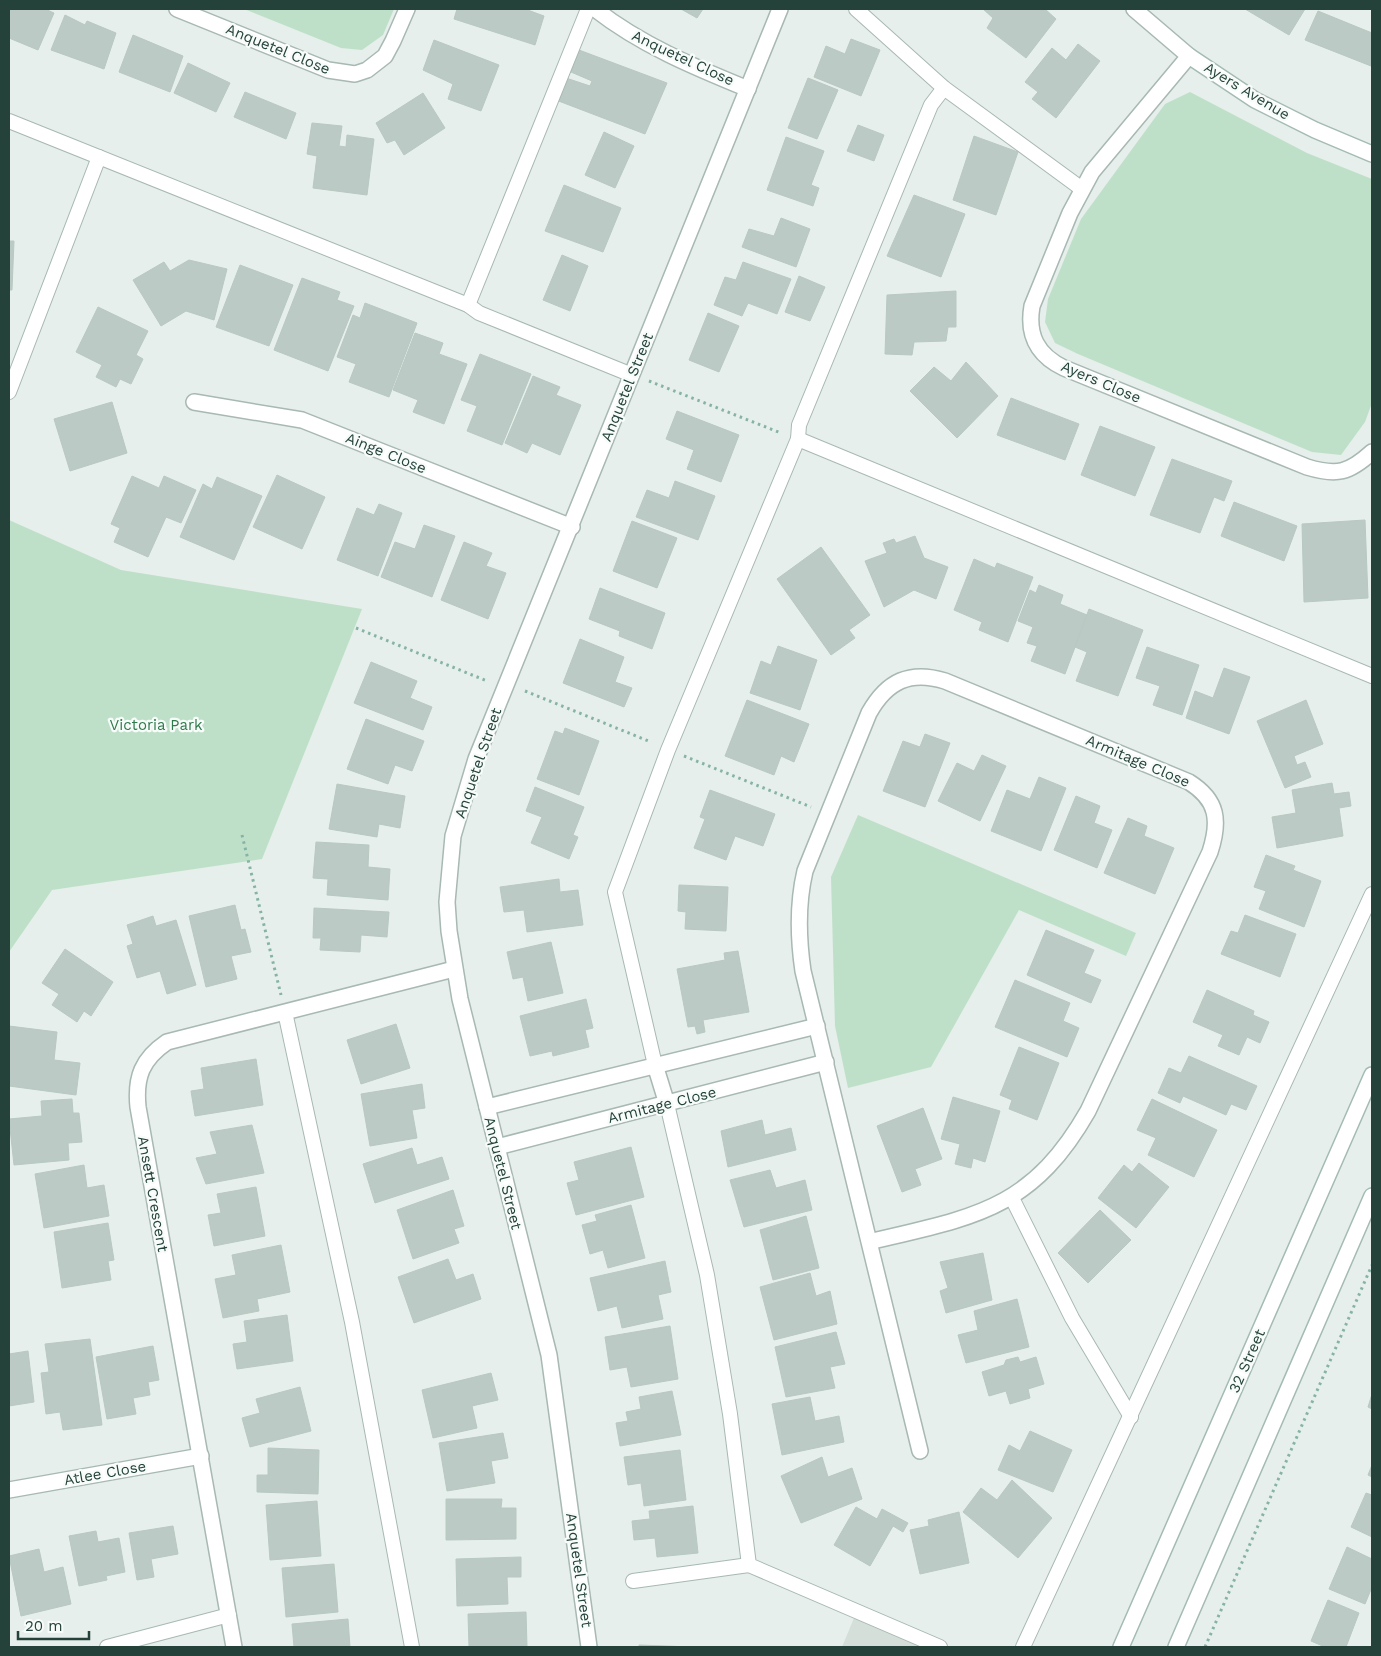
<svg xmlns="http://www.w3.org/2000/svg" width="1381" height="1656" font-family="'Work Sans',sans-serif">
  <style>
    .built { fill: #d4dfda }
    .green { fill: #bfe0c8 }
    .building { fill: #bbcac4; stroke: #b8c9c2 }
    .lines { fill: none; stroke-linecap: round; stroke-linejoin: round }
    .lane-casing { stroke: #a8b8b2; stroke-width: 16 }
    .street-casing { stroke: #a8b8b2; stroke-width: 18 }
    .secondary-casing { stroke: #a4bbb3; stroke-width: 18 }
    .path { stroke: #86b3a5; stroke-width: 3; stroke-dasharray: 2.5 4; stroke-linecap: butt }
    .lane { stroke: #fff; stroke-width: 14 }
    .street { stroke: #fff; stroke-width: 15 }
    .secondary { stroke: #fff; stroke-width: 15 }
    .labels { text-anchor: middle; dominant-baseline: central; stroke-width: 4.5; stroke-linejoin: round; paint-order: stroke }
    .street-label { font-size: 15px; fill: #24423a; stroke: #f7fbf9 }
    .park-label { font-size: 15px; fill: #2d7a4b; stroke: #f7fbf9 }
  </style>
  <rect width="100%" height="100%" fill="#e6efeb"/>
  <polygon class="built" points="854,1618 927,1647 842,1647"/>
  <g class="green">
    <polygon points="244,9 394,9 383,35 362,50 341,48"/>
    <polygon points="1190,92 1307,153 1372,179 1372,403 1365,422 1341,455 1312,452 1078,354 1055,343 1045,322 1048,299 1081,219 1165,104"/>
    <polygon points="9,520 121,570 362,609 262,859 52,890 9,952"/>
    <polygon points="858,815 1136,933 1126,956 1019,910 931,1067 848,1088 835,1026 831,877"/>
  </g>
  <g class="building">
    <polygon points="9,9 45,9 54,13 38,50 9,38"/>
    <polygon points="457,9 525,9 544,16 535,45 454,19"/>
    <polygon points="681,9 703,9 697,18"/>
    <polygon points="983,9 1045,9 1056,19 1026,58 987,28 993,18"/>
    <polygon points="1245,9 1305,9 1289,35"/>
    <polygon points="1318,11 1372,33 1371,66 1305,40"/>
    <polygon points="65,15 85,25 87,21 116,33 104,69 51,50"/>
    <polygon points="133,35 183,56 170,92 119,72"/>
    <polygon points="851,39 880,50 861,96 814,77 826,46 845,54"/>
    <polygon points="434,40 499,65 481,111 448,99 453,84 423,70"/>
    <polygon points="1078,44 1100,61 1056,118 1032,99 1038,92 1025,82 1052,48 1066,60"/>
    <polygon points="579,50 667,83 645,134 556,100 563,77 590,86 592,81 571,72"/>
    <polygon points="188,63 230,83 216,112 174,93"/>
    <polygon points="808,78 838,90 817,139 788,128"/>
    <polygon points="245,92 296,113 286,139 234,117"/>
    <polygon points="423,93 445,128 404,155 395,140 387,143 376,123"/>
    <polygon points="312,123 342,126 339,146 346,147 347,135 374,139 367,195 313,188 317,156 307,154"/>
    <polygon points="858,125 884,135 874,161 847,151"/>
    <polygon points="604,132 634,146 615,188 585,175"/>
    <polygon points="974,136 1018,152 996,215 953,200"/>
    <polygon points="786,137 824,151 811,185 819,188 813,206 767,190"/>
    <polygon points="564,185 621,208 603,252 545,231"/>
    <polygon points="914,195 965,214 941,277 887,256"/>
    <polygon points="781,218 810,229 796,267 742,247 749,229 774,236"/>
    <polygon points="9,241 14,241 12,290 9,290"/>
    <polygon points="562,255 588,266 570,311 543,300"/>
    <polygon points="189,260 227,269 214,320 186,311 161,326 133,280 164,262 170,271"/>
    <polygon points="743,262 791,279 777,314 748,303 742,316 714,305 725,277 736,280"/>
    <polygon points="240,265 293,285 269,346 216,327"/>
    <polygon points="799,276 825,287 810,321 785,312"/>
    <polygon points="302,278 340,292 337,300 354,306 328,371 274,350"/>
    <polygon points="956,291 956,327 948,327 946,341 914,342 912,355 885,354 887,295"/>
    <polygon points="365,303 417,323 389,397 349,382 356,364 337,357 353,315 360,318"/>
    <polygon points="98,307 148,331 136,355 143,359 131,384 120,379 116,387 96,377 102,365 76,352"/>
    <polygon points="708,313 739,326 719,372 689,360"/>
    <polygon points="415,333 443,343 439,354 467,364 444,424 413,412 418,400 393,390"/>
    <polygon points="480,354 531,374 502,445 467,431 477,406 461,400"/>
    <polygon points="966,362 998,396 957,438 910,391 934,367 951,381"/>
    <polygon points="533,376 560,387 556,395 581,405 560,455 532,443 527,453 505,443"/>
    <polygon points="1011,398 1079,424 1065,460 997,435"/>
    <polygon points="112,402 127,453 70,471 54,419"/>
    <polygon points="677,411 739,435 721,482 687,469 694,450 666,439"/>
    <polygon points="1100,426 1155,447 1135,496 1081,475"/>
    <polygon points="1172,459 1232,481 1224,501 1214,497 1200,533 1150,515"/>
    <polygon points="277,475 325,497 302,549 253,527"/>
    <polygon points="132,476 159,488 164,476 196,490 181,523 166,517 148,557 114,542 120,528 111,524"/>
    <polygon points="217,477 262,496 234,560 180,537 203,484 212,489"/>
    <polygon points="675,481 715,496 698,540 636,517 647,490 669,498"/>
    <polygon points="1234,502 1297,526 1284,561 1221,536"/>
    <polygon points="379,504 402,513 378,576 337,560 357,508 374,515"/>
    <polygon points="1365,520 1368,598 1304,602 1302,524"/>
    <polygon points="632,521 677,538 657,588 613,571"/>
    <polygon points="424,525 455,536 432,597 381,577 395,542 415,549"/>
    <polygon points="915,536 924,558 948,567 936,599 914,590 884,607 865,561 887,553 883,543 894,539 896,543"/>
    <polygon points="464,542 492,553 486,566 506,573 488,619 441,600"/>
    <polygon points="821,547 870,615 849,630 855,638 831,655 777,579"/>
    <polygon points="974,559 995,568 997,563 1033,577 1008,642 979,630 982,622 954,610"/>
    <polygon points="1039,585 1063,595 1060,604 1087,615 1065,674 1031,661 1037,646 1027,643 1033,627 1018,621 1030,590 1036,593"/>
    <polygon points="600,588 665,613 652,649 619,636 620,631 589,619"/>
    <polygon points="1089,609 1143,630 1118,696 1076,681 1087,652 1075,647"/>
    <polygon points="580,639 624,657 615,682 632,688 624,707 563,683"/>
    <polygon points="778,646 817,660 800,710 750,693 761,661 771,665"/>
    <polygon points="1147,647 1199,665 1182,715 1153,705 1160,686 1136,678"/>
    <polygon points="371,662 417,681 410,698 432,707 423,730 354,703"/>
    <polygon points="1224,668 1250,677 1229,734 1186,718 1195,691 1213,698"/>
    <polygon points="747,700 809,724 794,762 781,756 774,775 725,756"/>
    <polygon points="1306,700 1323,744 1294,756 1297,765 1305,762 1311,777 1285,788 1257,721"/>
    <polygon points="366,719 424,741 412,771 395,765 388,784 347,769"/>
    <polygon points="565,728 599,741 579,795 537,779 555,731 563,734"/>
    <polygon points="925,734 950,743 925,807 883,791 903,741 920,747"/>
    <polygon points="982,755 1006,766 980,821 938,801 957,763 974,771"/>
    <polygon points="1039,777 1066,788 1041,851 991,831 1007,790 1030,799"/>
    <polygon points="1332,783 1334,794 1349,792 1351,806 1339,808 1343,836 1277,848 1272,817 1296,813 1292,790"/>
    <polygon points="337,784 405,796 400,828 379,824 377,837 329,829"/>
    <polygon points="535,787 584,807 573,835 578,837 569,859 531,843 542,817 526,811"/>
    <polygon points="710,790 775,814 763,846 735,836 726,860 694,848 705,819 700,817"/>
    <polygon points="1076,796 1100,806 1094,823 1112,830 1097,868 1054,850"/>
    <polygon points="1128,818 1147,826 1144,836 1174,848 1155,894 1104,873"/>
    <polygon points="316,842 369,845 368,867 390,869 388,900 327,895 328,879 313,878"/>
    <polygon points="1266,855 1295,866 1293,870 1321,881 1304,927 1259,909 1266,891 1254,887"/>
    <polygon points="559,879 560,892 578,890 583,925 527,932 524,910 504,912 500,887"/>
    <polygon points="679,885 728,887 726,931 685,929 686,912 678,911"/>
    <polygon points="235,905 241,930 245,929 251,952 231,956 237,979 206,987 189,916"/>
    <polygon points="314,908 389,912 387,937 361,935 360,952 320,950 321,938 313,938"/>
    <polygon points="1245,915 1296,934 1280,977 1221,954 1231,931 1238,933"/>
    <polygon points="153,916 156,926 176,920 196,985 167,994 160,971 137,978 127,946 133,944 127,925"/>
    <polygon points="1046,930 1094,950 1084,973 1101,980 1091,1003 1027,975"/>
    <polygon points="551,942 563,993 528,1001 523,977 513,979 507,952"/>
    <polygon points="65,949 113,982 91,1016 84,1011 77,1022 52,1005 59,994 42,983"/>
    <polygon points="738,951 749,1012 703,1020 705,1032 697,1034 695,1026 688,1027 677,969 725,960 724,953"/>
    <polygon points="1015,980 1070,1003 1063,1021 1079,1028 1067,1057 995,1027"/>
    <polygon points="1207,990 1254,1011 1253,1015 1269,1022 1260,1043 1247,1037 1239,1055 1218,1046 1223,1035 1193,1022"/>
    <polygon points="586,999 593,1028 585,1030 589,1047 553,1056 552,1051 530,1056 520,1016"/>
    <polygon points="396,1024 410,1068 361,1084 347,1040"/>
    <polygon points="9,1026 57,1032 54,1060 80,1063 76,1095 9,1086"/>
    <polygon points="1019,1047 1059,1063 1037,1120 1009,1109 1012,1100 1000,1095"/>
    <polygon points="1189,1056 1257,1086 1246,1110 1231,1104 1226,1115 1183,1096 1180,1103 1158,1093 1169,1068 1181,1073"/>
    <polygon points="256,1059 263,1105 195,1116 191,1091 204,1089 201,1068"/>
    <polygon points="422,1084 425,1108 412,1110 417,1138 370,1146 361,1094"/>
    <polygon points="953,1097 1000,1111 985,1162 973,1158 971,1168 955,1164 960,1144 941,1139"/>
    <polygon points="72,1099 73,1113 79,1113 82,1142 68,1143 69,1160 14,1165 9,1119 42,1116 41,1101"/>
    <polygon points="1152,1099 1217,1130 1194,1177 1148,1155 1156,1138 1137,1130"/>
    <polygon points="923,1108 942,1159 915,1169 921,1185 902,1192 877,1126"/>
    <polygon points="762,1120 765,1135 791,1128 796,1150 728,1167 721,1131"/>
    <polygon points="252,1125 264,1173 206,1184 196,1158 217,1154 210,1132"/>
    <polygon points="631,1147 644,1197 576,1215 567,1183 579,1180 574,1162"/>
    <polygon points="412,1148 417,1165 442,1157 449,1179 375,1203 363,1164"/>
    <polygon points="1139,1163 1169,1187 1136,1228 1098,1198 1124,1165 1132,1172"/>
    <polygon points="84,1165 87,1188 104,1185 109,1216 44,1228 35,1174"/>
    <polygon points="770,1170 776,1188 805,1180 812,1210 744,1227 730,1180"/>
    <polygon points="256,1187 265,1236 214,1246 208,1215 221,1213 217,1194"/>
    <polygon points="453,1190 464,1226 454,1229 459,1243 413,1259 397,1210"/>
    <polygon points="631,1205 645,1258 608,1268 603,1250 590,1254 582,1225 597,1221 595,1215"/>
    <polygon points="1100,1210 1131,1240 1088,1283 1058,1253"/>
    <polygon points="806,1216 819,1268 773,1280 760,1230"/>
    <polygon points="108,1223 114,1260 108,1261 111,1280 62,1288 54,1232"/>
    <polygon points="281,1245 290,1292 257,1299 259,1311 223,1318 215,1279 236,1275 232,1255"/>
    <polygon points="983,1253 992,1300 946,1313 940,1291 948,1288 940,1262"/>
    <polygon points="448,1259 456,1280 473,1274 481,1299 414,1323 398,1277"/>
    <polygon points="665,1261 671,1292 658,1295 663,1319 622,1328 617,1306 598,1311 590,1278"/>
    <polygon points="810,1273 816,1296 830,1291 837,1324 774,1340 760,1287"/>
    <polygon points="1017,1299 1029,1347 966,1363 958,1335 978,1330 974,1311"/>
    <polygon points="287,1315 293,1361 237,1369 233,1344 247,1342 244,1321"/>
    <polygon points="670,1326 678,1379 631,1387 627,1367 610,1370 605,1337"/>
    <polygon points="836,1332 845,1364 830,1367 835,1388 786,1397 775,1347"/>
    <polygon points="90,1339 102,1425 63,1430 60,1412 46,1414 41,1373 49,1372 45,1344"/>
    <polygon points="153,1346 159,1380 148,1382 150,1395 133,1398 136,1414 107,1419 96,1357"/>
    <polygon points="28,1351 34,1402 9,1406 9,1354"/>
    <polygon points="1018,1357 1020,1362 1036,1357 1044,1384 1028,1389 1030,1398 1010,1404 1006,1391 989,1396 982,1372 1004,1365 1006,1360"/>
    <polygon points="491,1373 498,1400 472,1406 477,1428 433,1438 422,1390"/>
    <polygon points="300,1387 311,1431 250,1447 242,1418 260,1413 256,1399"/>
    <polygon points="672,1391 681,1435 620,1446 616,1423 628,1421 626,1412 641,1409 639,1397"/>
    <polygon points="1372,1394 1372,1409 1368,1407"/>
    <polygon points="810,1397 815,1421 839,1416 844,1442 782,1455 772,1404"/>
    <polygon points="1030,1431 1072,1450 1053,1492 998,1470 1009,1445 1020,1451"/>
    <polygon points="503,1433 508,1458 491,1461 495,1483 447,1491 439,1443"/>
    <polygon points="268,1448 319,1450 318,1494 257,1492 257,1475 268,1475"/>
    <polygon points="680,1450 686,1500 644,1506 641,1483 628,1485 624,1457"/>
    <polygon points="822,1457 828,1477 852,1468 862,1499 801,1523 781,1476"/>
    <polygon points="1372,1465 1372,1477 1368,1475"/>
    <polygon points="1012,1480 1052,1518 1018,1558 963,1512 981,1488 997,1500"/>
    <polygon points="1366,1493 1372,1495 1372,1537 1351,1527"/>
    <polygon points="446,1499 502,1499 501,1508 516,1508 516,1539 446,1540"/>
    <polygon points="317,1501 321,1556 270,1560 266,1505"/>
    <polygon points="693,1506 698,1553 657,1557 655,1538 634,1540 632,1521 650,1519 649,1511"/>
    <polygon points="856,1507 877,1519 882,1509 908,1523 903,1532 893,1526 870,1566 834,1545"/>
    <polygon points="959,1512 969,1563 920,1574 910,1530 929,1526 928,1520"/>
    <polygon points="173,1526 178,1554 151,1559 154,1577 137,1580 129,1533"/>
    <polygon points="96,1531 98,1542 119,1538 125,1572 106,1576 107,1580 79,1586 69,1536"/>
    <polygon points="1347,1547 1372,1559 1372,1587 1365,1604 1329,1589"/>
    <polygon points="39,1549 44,1572 63,1567 71,1604 21,1616 9,1556"/>
    <polygon points="521,1557 521,1577 507,1577 508,1604 457,1606 456,1559"/>
    <polygon points="334,1564 338,1612 286,1617 282,1568"/>
    <polygon points="1328,1600 1359,1613 1346,1647 1325,1647 1311,1641"/>
    <polygon points="526,1612 527,1647 469,1647 468,1614"/>
    <polygon points="348,1619 350,1647 294,1647 292,1624"/>
    <polygon points="639,1645 692,1647 639,1647"/>
  </g>
  <g class="lines">
    <g class="lane-casing">
      <g id="lane">
        <polyline points="856,9 944,88 1082,189"/>
        <polyline points="9,121 468,305 479,313 632,375"/>
        <polyline points="468,305 588,9"/>
        <polyline points="9,392 99,157"/>
        <polyline points="798,439 1372,676"/>
        <polyline points="285,1012 352,1322 412,1647"/>
        <polyline points="655,1065 615,892 668,750 798,439 799,425 931,105 944,88"/>
        <polyline points="667,1104 707,1275 730,1414 749,1565 940,1647"/>
        <polyline points="1012,1198 1072,1318 1131,1417"/>
        <polyline points="633,1581 749,1565"/>
        <polyline points="107,1647 229,1615"/>
        <polyline points="1023,1647 1372,894"/>
      </g>
    </g>
    <g class="street-casing">
      <g id="street">
        <polyline points="177,9 328,70 355,74 367,70 385,56 393,41 407,9"/>
        <path d="M595,9c46,36 99,58 153,80"/>
        <path d="M1134,9l55,47 -97,116 -22,41 -38,93c-5,29 5,49 32,62l243,99c30,9 42,6 65,-15"/>
        <polyline points="194,402 302,420 572,527"/>
        <polyline points="655,1065 667,1104"/>
        <polyline points="487,1107 817,1026"/>
        <polyline points="497,1147 826,1062"/>
        <path d="M869,1242c104,-25 162,-31 219,-131l122,-259c10,-31 8,-52 -21,-70l-244,-101c-35,-11 -58,0 -76,32l-64,158c-8,34 -7,66 -2,100l117,480"/>
        <polyline points="9,1490 201,1456"/>
        <path d="M234,1647l-96,-540c-3,-30 4,-48 29,-65l287,-73"/>
        <polyline points="589,1647 549,1355 460,999 449,931 447,902 453,836 476,759 780,9"/>
      </g>
    </g>
    <g class="secondary-casing">
      <g id="secondary">
        <polyline points="1189,56 1255,100 1315,130 1372,154"/>
        <polyline points="1121,1647 1372,1075"/>
        <polyline points="1176,1647 1372,1196"/>
      </g>
    </g>
    <g class="path">
      <polyline points="649,381 781,433"/>
      <polyline points="356,628 487,681"/>
      <polyline points="525,691 651,742"/>
      <polyline points="684,756 811,807"/>
      <polyline points="242,835 281,995"/>
      <polyline points="1205,1647 1372,1265"/>
    </g>
    <use href="#lane" class="lane"/>
    <use href="#street" class="street"/>
    <use href="#secondary" class="secondary"/>
  </g>
  <g class="labels">
    <g class="street-label">
      <text transform="translate(278 49) rotate(22)">Anquetel Close</text>
      <text transform="translate(683 58) rotate(25)">Anquetel Close</text>
      <text transform="translate(1247 91) rotate(31)">Ayers Avenue</text>
      <text transform="translate(1101 382) rotate(23)">Ayers Close</text>
      <text transform="translate(627 387) rotate(-68)">Anquetel Street</text>
      <text transform="translate(386 453) rotate(22)">Ainge Close</text>
      <text transform="translate(1138 761) rotate(23)">Armitage Close</text>
      <text transform="translate(478 763) rotate(-71)">Anquetel Street</text>
      <text transform="translate(662 1105) rotate(-14)">Armitage Close</text>
      <text transform="translate(503 1173) rotate(76)">Anquetel Street</text>
      <text transform="translate(153 1194) rotate(80)">Ansett Crescent</text>
      <text transform="translate(1247 1361) rotate(-66)">32 Street</text>
      <text transform="translate(105 1473) rotate(-10)">Atlee Close</text>
      <text transform="translate(579 1570) rotate(82)">Anquetel Street</text>
    </g>
    <g class="park-label">
      <text x="156" y="725">Victoria Park</text>
    </g>
  </g>
  <rect width="1381" height="1656" fill="none" stroke="#24423a" stroke-width="20"/>
  <path d="M18 1631v8h71v-8" fill="none" stroke="#24423a" stroke-width="2.5"/>
  <text x="25" y="1631" font-size="15" fill="#24423a" stroke="#f7fbf9" stroke-width="4" paint-order="stroke">20 m</text>
</svg>
